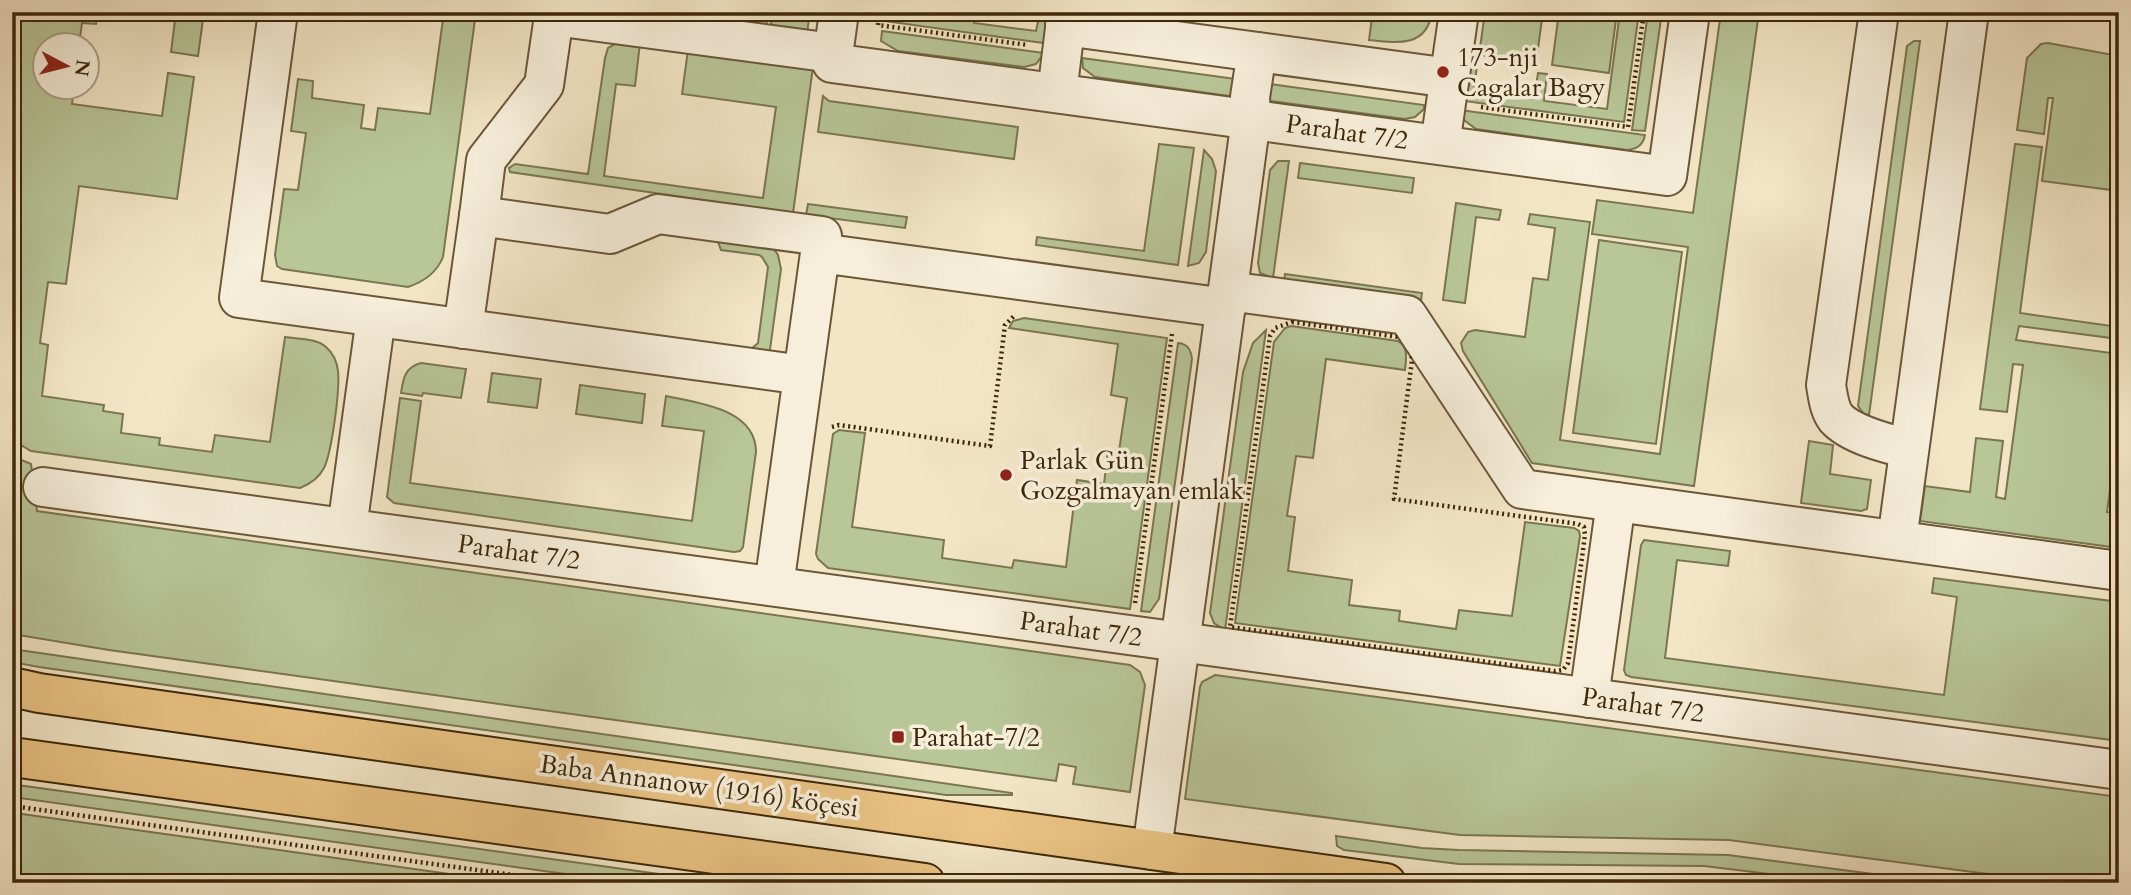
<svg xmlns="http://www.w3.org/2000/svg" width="2131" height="895" font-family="Cardo,serif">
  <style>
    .green { fill: #b8c698; stroke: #7b7650; stroke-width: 2 }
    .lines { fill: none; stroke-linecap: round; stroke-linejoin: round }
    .minor-casing { stroke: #6b5738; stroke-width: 42 }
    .major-casing { stroke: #3e2708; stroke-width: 42 }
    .path { stroke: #3e2708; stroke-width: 4.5; stroke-dasharray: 2 3.5; stroke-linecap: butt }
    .minor { stroke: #f7efdb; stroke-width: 38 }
    .major { stroke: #eac384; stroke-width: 38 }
    .poi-dot { fill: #8f2418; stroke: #f7efdb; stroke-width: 2.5 }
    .labels { text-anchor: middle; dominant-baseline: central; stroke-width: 7; stroke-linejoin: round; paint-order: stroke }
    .poi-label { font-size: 26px; fill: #3e2708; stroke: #f7efdb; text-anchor: start }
    .street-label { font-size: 26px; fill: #3e2708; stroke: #f7efdb }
  </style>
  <rect width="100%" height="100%" fill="#f3e6c7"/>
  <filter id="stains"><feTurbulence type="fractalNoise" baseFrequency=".00286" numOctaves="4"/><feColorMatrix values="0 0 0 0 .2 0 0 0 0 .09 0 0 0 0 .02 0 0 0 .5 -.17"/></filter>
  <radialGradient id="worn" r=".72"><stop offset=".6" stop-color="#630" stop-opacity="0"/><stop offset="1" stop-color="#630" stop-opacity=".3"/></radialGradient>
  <g class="green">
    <path d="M12,12h86l-2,12 -14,-1 -3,22 -33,1v42h28l-2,16 90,12 6,-43 26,4 -17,122 -98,-13 -13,98 -18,-2 -8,61 8,2 -6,51 62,9 -1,6 20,3 -2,19 39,5 -1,7 53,7 3,-17 55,7 15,-105c12,2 32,1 41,10 7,6 11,15 12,24 2,19 -6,80 -14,97 -5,10 -14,16 -24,20l-269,-37 -12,-7 -7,6z"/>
    <polygon points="176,12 204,12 198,56 171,52"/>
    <path d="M444,12h32l-33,245c-6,15 -20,25 -35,30l-126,-18 -5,-3 -2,-11 9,-66 14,1 8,-57 -15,-2 7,-52 15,2 -1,17 52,7 -3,23 14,2 3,-22 52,6z"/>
    <polygon points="659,12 768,12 766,27"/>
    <polygon points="772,12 810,12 806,40 771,27"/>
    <polygon points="885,12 901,12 964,21 966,12 975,12 974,23 1036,31 1040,12 1048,12 1044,43 884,21"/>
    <path d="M1397,12h35c-5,36 -36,31 -63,28l3,-23 24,3z"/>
    <polygon points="1485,12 1543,12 1536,63 1479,55"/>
    <polygon points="1559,12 1617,12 1609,73 1552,65"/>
    <polygon points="1620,12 1639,12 1624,122 1464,101 1469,64 1477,65 1474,91 1534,99 1538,73 1547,74 1544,101 1607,109"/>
    <polygon points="1648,12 1662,12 1645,131 1632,130"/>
    <polygon points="1721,12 1759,12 1694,486 1532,463 1463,351 1461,343 1468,332 1475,330 1525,337 1533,278 1548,280 1555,228 1528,224 1530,214 1590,222 1560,440 1660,454 1688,247 1592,234 1597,200 1693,213"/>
    <polygon points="882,31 1044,53 1036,64 1024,67 898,51 881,41"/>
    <polygon points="1914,41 1920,41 1869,415 1864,414 1858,406 1907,46"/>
    <polygon points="617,43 640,43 635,86 616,84 604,176 763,198 776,107 682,94 688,50 813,67 793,213 510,172 509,168 515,164 588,174 605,58 608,48"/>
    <polygon points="2048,43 2119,56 2119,191 2042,181 2053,98 2048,98 2044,134 2017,130 2027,58 2041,44"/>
    <polygon points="1082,58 1243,80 1234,95 1229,96 1095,77 1083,68"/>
    <polygon points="1262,83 1424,105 1424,109 1415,117 1405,119 1271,101 1267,100"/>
    <polygon points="823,96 829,101 1018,127 1014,159 818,132"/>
    <path d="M1460,110l185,25c-2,11 -9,14 -18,15l-151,-21 -12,-9z"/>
    <polygon points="1159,144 1194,148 1178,265 1036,245 1037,237 1144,251"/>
    <polygon points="2015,144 2042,147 2020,313 2119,327 2119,339 2019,326 2016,340 2119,354 2119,426 2107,512 2117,514 2119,502 2119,548 1920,521 1925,486 1970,492 1976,438 2003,441 1996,497 2005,499 2023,365 2013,364 2007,412 1980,409"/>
    <polygon points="1204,150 1212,159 1216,171 1206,252 1199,263 1188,266"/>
    <polygon points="1278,161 1289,161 1273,278 1260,273 1258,263 1270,170"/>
    <polygon points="1300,163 1414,178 1412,193 1298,178"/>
    <polygon points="1456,203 1501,210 1499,220 1476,217 1465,303 1443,300"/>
    <polygon points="808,204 907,217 905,228 806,215"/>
    <polygon points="716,236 771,245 778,255 781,269 769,357 750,350 758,343 768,267 762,257 759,255 721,250"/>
    <polygon points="1599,240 1682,252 1656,444 1573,433"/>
    <polygon points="1285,274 1422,293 1421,300 1284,281"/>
    <polygon points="1024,318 1167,338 1130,609 828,568 818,559 816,554 833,434 839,430 865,433 852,527 944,540 942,558 1012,568 1014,560 1066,567 1077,480 1104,484 1108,450 1119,451 1127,398 1111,395 1118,344 1009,328 1013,321"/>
    <path d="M1291,326l107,15c11,6 8,18 7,29l-79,-11 -13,99 -17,-2 -9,60 8,1 -7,54 64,9 -3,25 51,6 -1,10 57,8 3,-19 53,6 13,-94 49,6 5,3 1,5 -20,130 -325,-43 39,-281 11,-14z"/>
    <polygon points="1266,330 1225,630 1214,623 1210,613 1243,372 1253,343"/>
    <path d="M1178,343c10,1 13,7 14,16l-33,240 -9,13 -9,-1z"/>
    <path d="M421,363l45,6 -5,29 -38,-5 -1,3 -21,-3c2,-14 4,-26 20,-30z"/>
    <polygon points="492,373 541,379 537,408 488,402"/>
    <polygon points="580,385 645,394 642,423 576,414"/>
    <path d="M666,396c33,7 90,13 90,56l-13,95 -3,4 -6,1 -340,-49 -7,-6 13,-99 21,3 -11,82 282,38 12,-90 -42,-5z"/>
    <polygon points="1809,441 1833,445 1830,474 1871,480 1867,509 1861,511 1801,503"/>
    <polygon points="12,452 19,459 31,464 37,511 1130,665 1140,672 1145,685 1130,792 1073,784 1076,767 1059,764 1056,781 109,650 12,634"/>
    <polygon points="1644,540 1730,551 1728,566 1677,560 1665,658 1944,695 1957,597 1932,593 1934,578 2119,602 2119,645 2111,701 2119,702 2119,741 1631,677 1626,675 1624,670 1641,545"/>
    <polygon points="12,649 1012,793 1012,795 946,795 39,667 12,662"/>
    <polygon points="1215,675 2119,797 2119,883 2056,883 1729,840 1460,835 1185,799 1200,687 1202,682"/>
    <polygon points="12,785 25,786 724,883 630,883 12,797"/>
    <polygon points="12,814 22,814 514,883 12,883"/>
    <polygon points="1336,836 1422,848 1459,850 1728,855 1942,883 1843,883 1704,866 1459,864 1344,850 1337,846"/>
  </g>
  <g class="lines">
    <g class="minor-casing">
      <g id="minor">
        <polyline points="278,12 239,298 803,375"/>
        <polyline points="554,12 554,16 833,53"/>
        <polyline points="839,12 832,63 1667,176 1690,12"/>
        <path d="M1879,12l-53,373c2,11 3,24 10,33 15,17 53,26 73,31"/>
        <polyline points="1065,26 1450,78"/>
        <polyline points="1057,93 1067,12"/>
        <polyline points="1440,145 1459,12"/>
        <polyline points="479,216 486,160 544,85 554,16"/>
        <polyline points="1228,291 1407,315 1522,489 2119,571"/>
        <polyline points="463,329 479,216 610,234 658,214 822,236 820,253"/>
        <polyline points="43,487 2119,770"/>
        <polyline points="347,528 376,317"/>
        <polyline points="1897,540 1969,12"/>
        <polyline points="774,586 820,253 1226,308"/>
        <polyline points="1589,698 1616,502"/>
        <polyline points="1152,850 1251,119 1250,97 1257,52"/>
      </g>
    </g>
    <g class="major-casing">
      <g id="major">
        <polyline points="12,687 39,693 1386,883"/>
        <polyline points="12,757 925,883"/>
      </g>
    </g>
    <g class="path">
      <polyline points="879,12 878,25 1028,45"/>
      <polyline points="1481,107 1628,127 1644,12"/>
      <path d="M1292,322l107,15c9,4 12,13 13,23l-18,139 184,25 6,3 1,8 -17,128 -5,7 -8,1 -325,-44 40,-291 5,-8z"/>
      <polyline points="832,427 839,425 990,446 1005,325 1014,316"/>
      <polyline points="1135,603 1172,334"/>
      <polyline points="12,806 571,883"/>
    </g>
    <use href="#minor" class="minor"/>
    <use href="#major" class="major"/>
  </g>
  <g class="poi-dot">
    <circle cx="1443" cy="72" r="7"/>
    <circle cx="1006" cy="475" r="7"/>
    <rect x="891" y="730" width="14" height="14" rx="3.5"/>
  </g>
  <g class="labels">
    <g class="poi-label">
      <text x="1457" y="57">173-nji<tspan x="1457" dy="30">Cagalar Bagy</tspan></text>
      <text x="1020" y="460">Parlak Gün<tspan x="1020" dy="30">Gozgalmayan emlak</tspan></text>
      <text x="912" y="737">Parahat-7/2</text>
    </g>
    <g class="street-label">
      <text transform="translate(1347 132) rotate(8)">Parahat 7/2</text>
      <text transform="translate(519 552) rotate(8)">Parahat 7/2</text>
      <text transform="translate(1081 629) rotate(8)">Parahat 7/2</text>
      <text transform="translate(1643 705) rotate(8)">Parahat 7/2</text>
      <text transform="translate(699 786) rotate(8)">Baba Annanow (1916) köçesi</text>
    </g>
  </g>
  <rect width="2131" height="895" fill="none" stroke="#f3e6c7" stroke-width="42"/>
  <rect x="14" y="14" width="2103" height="867" fill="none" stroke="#3e2708" stroke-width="3.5"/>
  <rect x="21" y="21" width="2089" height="853" fill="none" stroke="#3e2708" stroke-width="2"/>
  <g transform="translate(66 66) rotate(97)"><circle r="33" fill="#f7efdb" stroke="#ad9f87" stroke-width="2"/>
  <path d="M0-5L12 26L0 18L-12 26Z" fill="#8f2418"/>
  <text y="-10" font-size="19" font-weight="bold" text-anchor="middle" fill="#3e2708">N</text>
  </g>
  <rect width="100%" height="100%" filter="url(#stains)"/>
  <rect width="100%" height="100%" fill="url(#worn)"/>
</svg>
